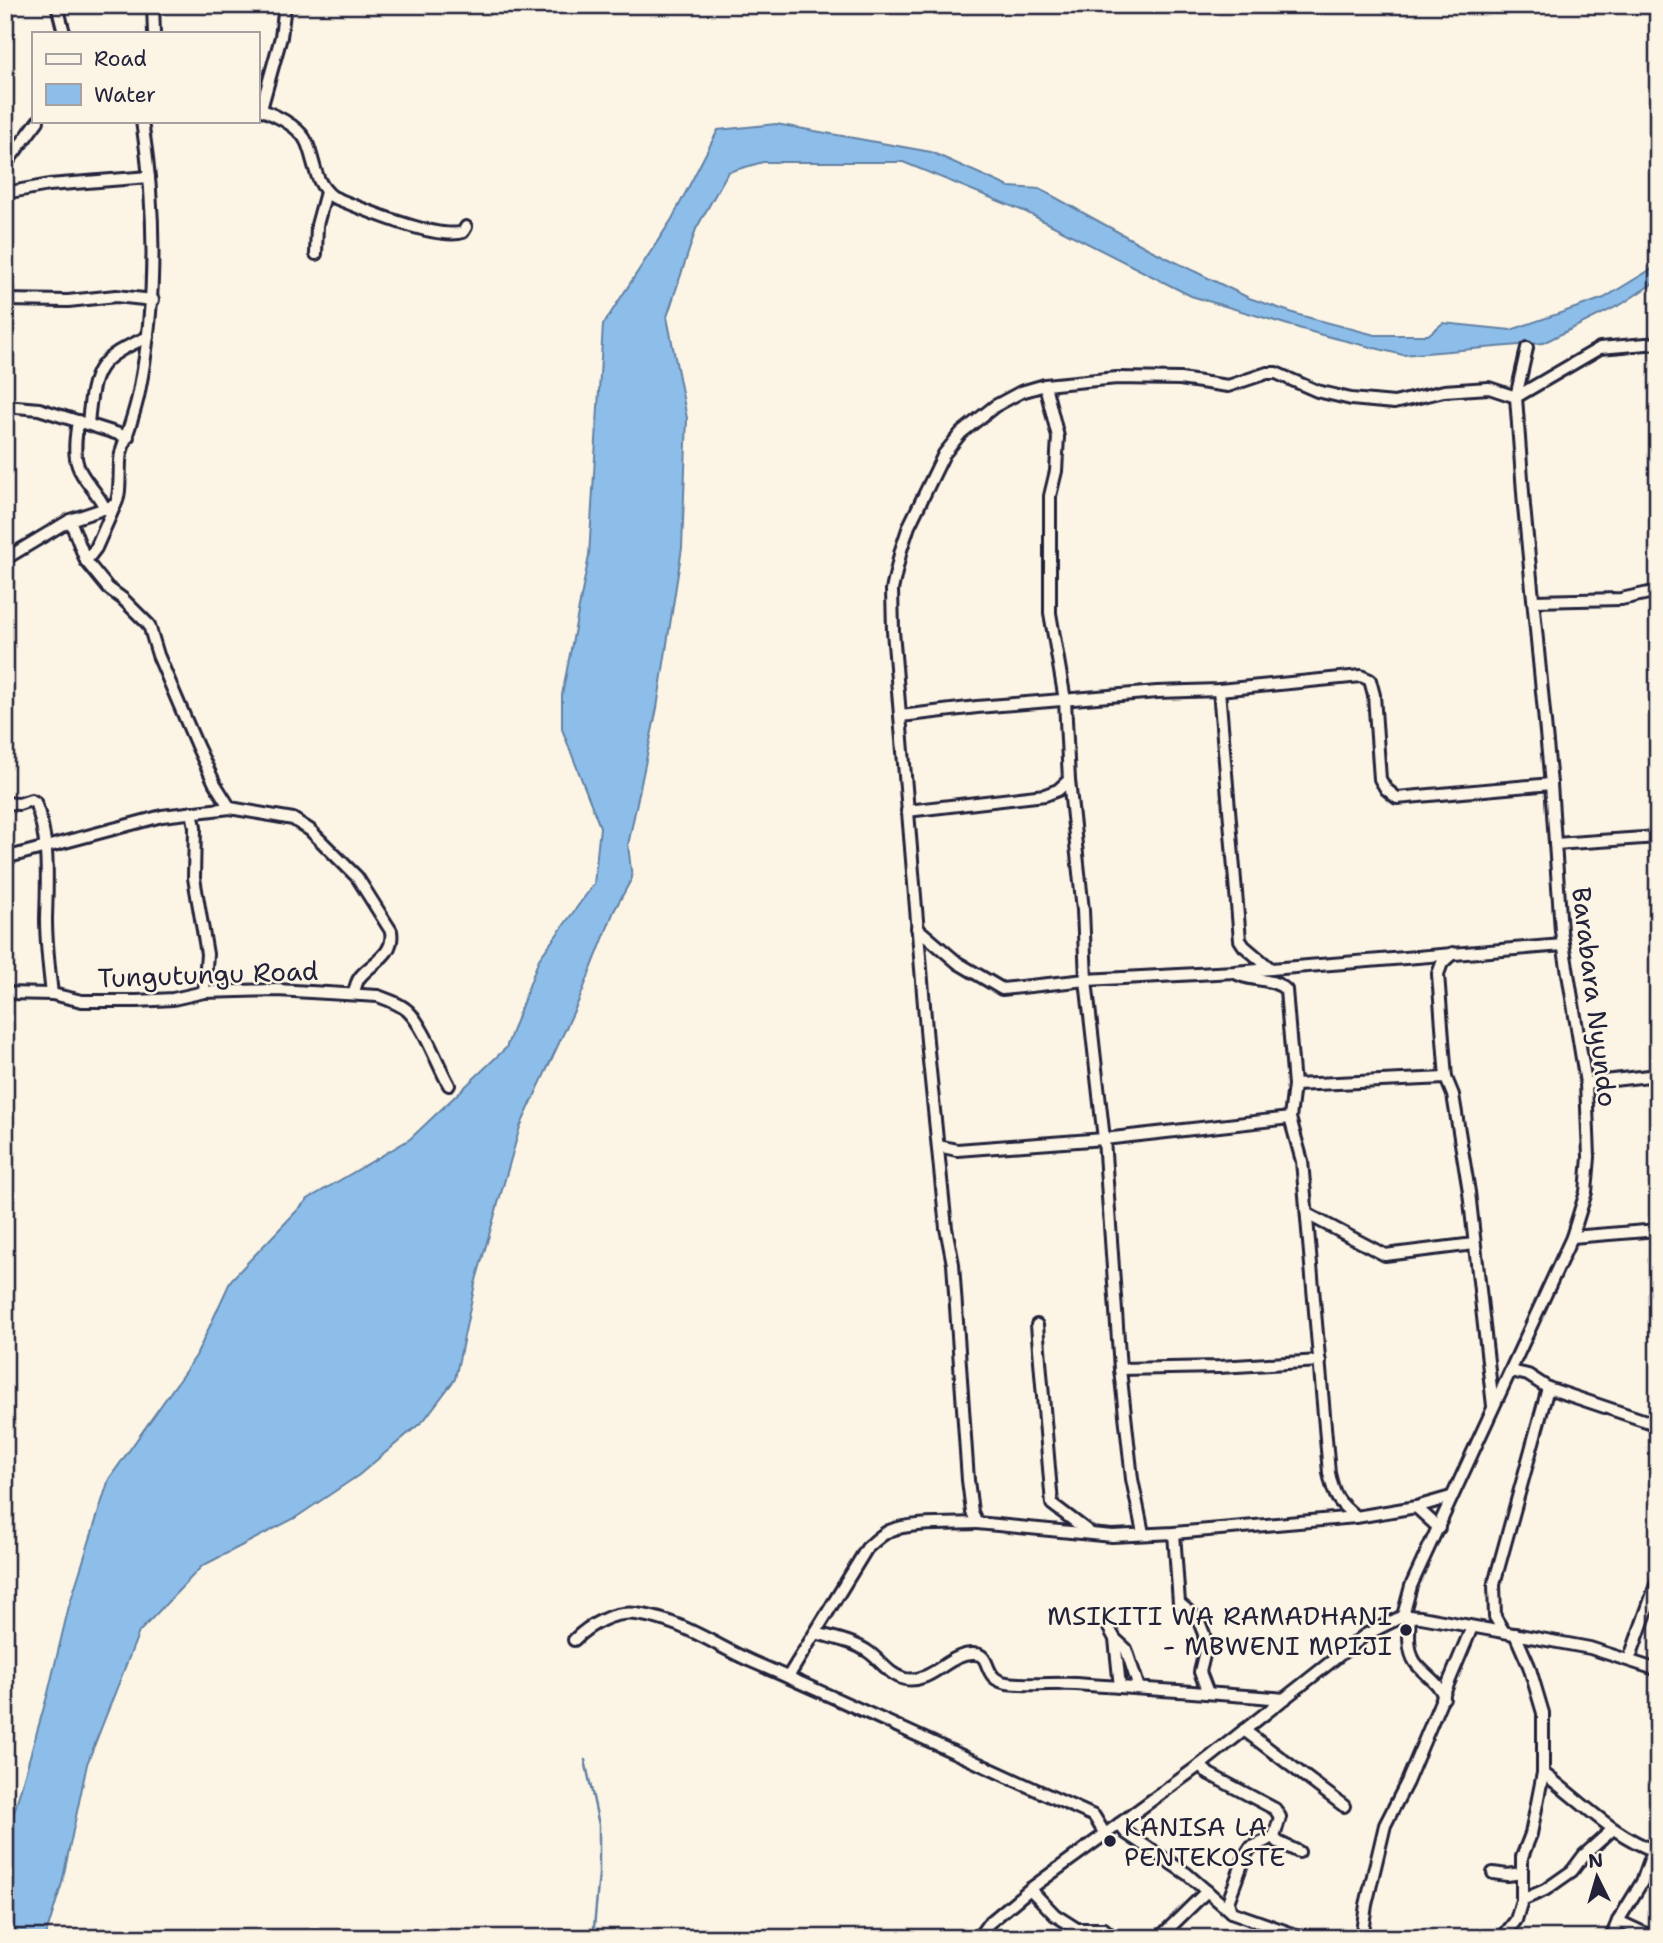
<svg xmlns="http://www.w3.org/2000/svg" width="1663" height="1943" font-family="'Shantell Sans',sans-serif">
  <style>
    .water { fill: #8dbee9; stroke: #6280a3; stroke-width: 2 }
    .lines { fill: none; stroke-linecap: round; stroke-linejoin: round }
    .stream { stroke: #6280a3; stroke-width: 2.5 }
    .street-casing { stroke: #22223b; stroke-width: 16 }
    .street { stroke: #fcf5e5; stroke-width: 10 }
    .poi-dot { fill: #22223b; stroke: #fcf5e5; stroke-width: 2.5 }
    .labels { text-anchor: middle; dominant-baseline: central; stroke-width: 5; stroke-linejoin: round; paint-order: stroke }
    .street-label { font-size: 26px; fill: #22223b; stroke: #fcf5e5 }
    .poi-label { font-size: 26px; fill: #22223b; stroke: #fcf5e5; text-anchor: end }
  </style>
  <rect width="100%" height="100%" fill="#fcf5e5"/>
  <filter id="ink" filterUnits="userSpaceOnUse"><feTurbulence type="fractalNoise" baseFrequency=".0143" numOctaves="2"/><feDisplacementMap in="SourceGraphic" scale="14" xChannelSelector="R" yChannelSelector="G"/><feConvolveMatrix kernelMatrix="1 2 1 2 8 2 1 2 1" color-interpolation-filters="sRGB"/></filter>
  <g filter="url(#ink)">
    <polygon class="water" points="776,124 931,152 1009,187 1040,189 1149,249 1249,298 1299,315 1375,335 1428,335 1443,323 1511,330 1604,298 1658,265 1658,280 1622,304 1543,343 1403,355 1322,335 1191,296 1026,212 903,162 763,162 728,172 696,229 667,317 687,418 682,548 657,708 628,845 632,878 614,911 579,1000 520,1127 475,1284 455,1379 424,1420 359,1475 295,1518 202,1566 139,1632 87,1764 62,1883 45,1938 5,1938 5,1844 48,1693 69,1606 109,1479 196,1356 231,1280 308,1199 410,1139 506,1048 539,959 594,884 600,827 562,729 562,695 589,556 603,325 672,219 718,130"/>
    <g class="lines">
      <polyline class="stream" points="585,1760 599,1825 599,1874 593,1938"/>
      <g class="street-casing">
        <g id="street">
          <polyline points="57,5 64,33"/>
          <polyline points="153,5 154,33"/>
          <path d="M257,108c16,6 43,18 50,35 8,19 7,40 26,54 27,11 104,44 130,35l3,-5"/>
          <polyline points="261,109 281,37 285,5"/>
          <polyline points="5,165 38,121"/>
          <polyline points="5,193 49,185 149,177"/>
          <polyline points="316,254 317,225 326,192"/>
          <polyline points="5,300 68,301 116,296 153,300"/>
          <polyline points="1045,385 1058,437 1056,471 1050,496 1050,613 1065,700 1069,780 1083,910 1086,980 1104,1139 1120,1369 1132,1479 1143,1533"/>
          <polyline points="5,406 39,409 128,437"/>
          <path d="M78,421c-2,13 -5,32 0,45 5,15 21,27 27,43"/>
          <path d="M88,424c5,-56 9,-65 60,-87"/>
          <polyline points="70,520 86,561 108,588 123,599 149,625 158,655 197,746 215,784 230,808"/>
          <path d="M5,559l65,-39 45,-15c7,-10 3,-38 6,-52 6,-20 14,-40 18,-61 18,-90 17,-181 3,-271"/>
          <polyline points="86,561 96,548 115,505"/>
          <polyline points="1534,601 1621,599 1658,591"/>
          <polyline points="1219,690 1240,940 1244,946 1271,969"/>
          <polyline points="901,716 977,707 1157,692 1219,690 1361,676 1370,680 1374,695 1380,779 1386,789 1397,798 1551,784"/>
          <path d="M5,803l14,1 12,-4 4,2c15,38 12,76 11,117 0,25 3,50 6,75"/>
          <polyline points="907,811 1045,795 1058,790 1069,780"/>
          <polyline points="192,812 195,827 194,878 207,954 204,992"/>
          <polyline points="1555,844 1658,837"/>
          <path d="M5,858l157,-42 68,-8 63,11 17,11 47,47 34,54c4,24 -19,31 -31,46 -4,5 -5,11 -6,17"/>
          <polyline points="917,928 958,963 1002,989 1086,980 1234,972 1563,945"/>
          <polyline points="1453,953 1442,963 1438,974 1446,1078 1453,1095 1469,1192 1493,1406"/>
          <path d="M1235,973c16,9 38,4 51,17l8,95 -4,33 12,43 27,312c5,24 9,29 27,44"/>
          <path d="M5,993l47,1 30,7h55l36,-2 31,-7 73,-2 101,6c11,4 22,8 30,15 17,17 29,53 41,74"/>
          <polyline points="1586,1083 1658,1075"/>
          <polyline points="1294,1085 1446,1078"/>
          <polyline points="938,1146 957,1150 1104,1139 1290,1118"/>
          <polyline points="1307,1214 1385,1255 1474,1244"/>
          <polyline points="1572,1237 1658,1230"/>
          <polyline points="1037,1325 1052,1504 1089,1532"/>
          <polyline points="1120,1369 1219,1367 1320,1361"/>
          <polyline points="1511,1371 1528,1375 1548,1388 1658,1425"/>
          <polyline points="1451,1497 1416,1507 1356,1517 1174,1533 1112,1536 977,1523 972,1512 968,1480 953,1264 946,1228 927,1041 893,631 892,590 901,550 909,526 944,454 961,433 995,406 1021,392 1045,385 1117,378 1180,379 1228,386 1267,373 1276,373 1317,391 1351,399 1394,403 1444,391 1489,388 1516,397 1600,348 1658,343"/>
          <polyline points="1416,1507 1439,1528"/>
          <polyline points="1174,1533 1179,1603 1198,1619 1204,1634 1205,1651 1200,1672 1208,1693"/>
          <polyline points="1403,1616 1411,1586 1572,1237 1586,1192 1589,1157 1586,1083 1561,931 1551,784 1524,506 1516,397 1527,348"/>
          <path d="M1410,1616c-1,14 -3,34 5,46 9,13 25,20 29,36"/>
          <polyline points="1109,1628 1115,1639 1120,1687"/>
          <polyline points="1504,1632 1495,1617 1494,1584 1548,1388"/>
          <path d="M816,1633c17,5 36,8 51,18 13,8 21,24 38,28 27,5 43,-26 69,-25 19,0 7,25 33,29 23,3 46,0 69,1 70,5 139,9 209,15"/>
          <polyline points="1115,1639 1126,1649 1139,1688"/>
          <path d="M574,1640c15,-15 39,-29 62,-26 46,6 76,30 117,48 114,49 227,103 341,154l11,18"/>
          <polyline points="1629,1660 1658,1579"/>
          <path d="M788,1677l79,-129c7,-6 14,-13 22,-17 19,-9 66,-7 88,-8"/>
          <polyline points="1244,1730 1344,1806"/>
          <polyline points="1200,1765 1209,1774 1275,1809 1280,1817 1274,1837 1278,1842 1299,1852"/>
          <path d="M1543,1773c38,28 69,63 115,79"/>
          <polyline points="1119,1824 1126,1833 1187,1874 1231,1912 1296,1935 1313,1938"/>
          <polyline points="1493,1873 1507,1875 1522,1873"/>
          <polyline points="1030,1889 1055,1915 1077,1929 1104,1929 1113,1938"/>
          <polyline points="1522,1900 1545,1890 1572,1871 1584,1855 1612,1830"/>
          <polyline points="1231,1912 1228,1902 1245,1856 1250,1848 1274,1837"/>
          <polyline points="1618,1921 1655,1938"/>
          <polyline points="1467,1937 1468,1938"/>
          <polyline points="978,1938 988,1924 1030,1889 1200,1765 1365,1635 1403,1616 1421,1617 1590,1648 1658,1670"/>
          <polyline points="1159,1938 1207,1891"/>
          <polyline points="1361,1938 1366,1905 1385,1825 1407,1782 1472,1627"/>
          <polyline points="1502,1938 1516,1920 1522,1900 1522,1857 1531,1834 1543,1773 1543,1713 1529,1666 1515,1634"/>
          <polyline points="1611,1938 1618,1921 1642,1882 1653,1851"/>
        </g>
      </g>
      <use href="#street" class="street"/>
    </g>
  </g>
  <g class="poi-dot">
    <circle cx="1406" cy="1630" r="7"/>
    <circle cx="1110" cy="1841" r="7"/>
  </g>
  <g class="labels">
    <g class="street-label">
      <text transform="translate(208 974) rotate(-2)">Tungutungu Road</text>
      <text transform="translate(1595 997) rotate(83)">Barabara Nyundo</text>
    </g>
    <g class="poi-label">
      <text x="1392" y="1615">MSIKITI WA RAMADHANI<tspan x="1392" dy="30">- MBWENI MPIJI</tspan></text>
      <text x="1124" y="1826" text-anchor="start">KANISA LA<tspan x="1124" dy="30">PENTEKOSTE</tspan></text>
    </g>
  </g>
  <rect width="1663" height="1943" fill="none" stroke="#fcf5e5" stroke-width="28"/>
  <rect x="14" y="14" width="1635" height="1915" fill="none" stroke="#22223b" stroke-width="2.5" filter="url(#ink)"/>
  <rect x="32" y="32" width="228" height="91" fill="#fcf5e5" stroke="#a5a1a1" stroke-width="2"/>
  <rect x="46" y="54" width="35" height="10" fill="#fcf5e5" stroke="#a5a1a1" stroke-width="2"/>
  <text x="94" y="66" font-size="21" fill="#22223b">Road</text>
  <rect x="46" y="84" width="35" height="21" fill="#8dbee9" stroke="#a5a1a1" stroke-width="2"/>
  <text x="94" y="102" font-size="21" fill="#22223b">Water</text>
  <g transform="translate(1597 1877) rotate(355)" stroke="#fcf5e5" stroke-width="5" paint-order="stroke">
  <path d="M0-5L12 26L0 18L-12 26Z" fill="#22223b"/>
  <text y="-10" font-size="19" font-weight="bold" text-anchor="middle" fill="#22223b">N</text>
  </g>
</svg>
